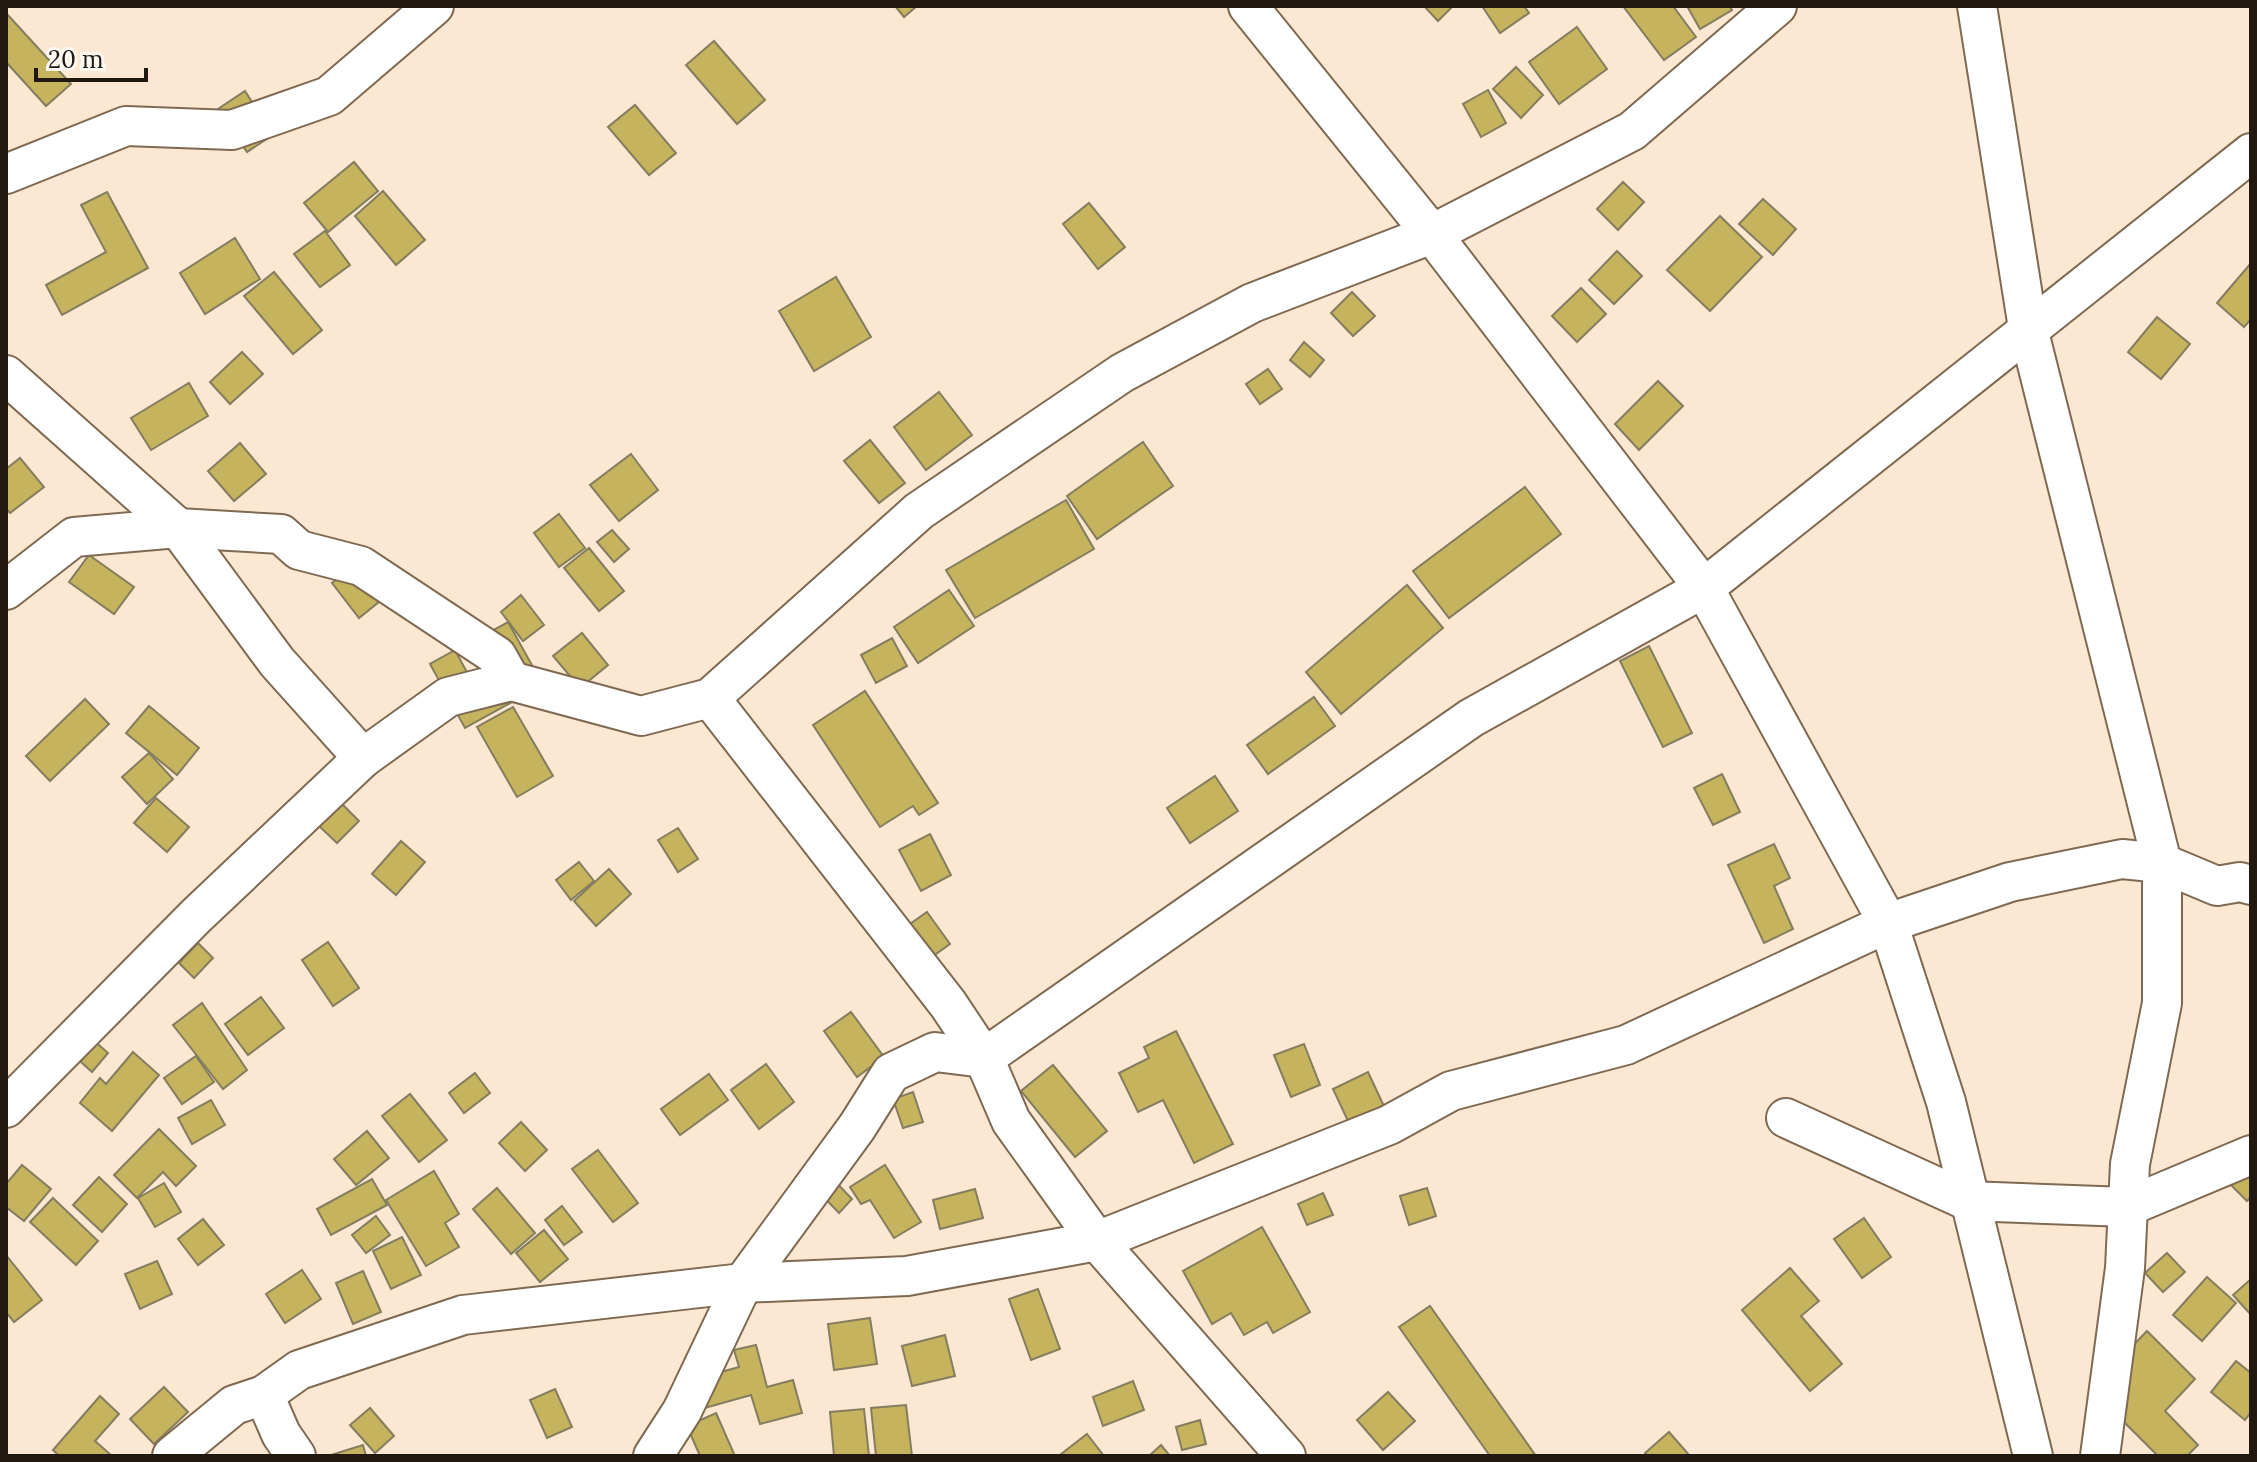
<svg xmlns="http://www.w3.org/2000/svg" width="2257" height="1462" font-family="Lora,serif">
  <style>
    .building { fill: #c5b35e; stroke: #847d5e; stroke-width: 2 }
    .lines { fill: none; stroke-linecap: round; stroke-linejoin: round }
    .street-casing { stroke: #7f6951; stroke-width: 42 }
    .street { stroke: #fff; stroke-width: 38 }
  </style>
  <rect width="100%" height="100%" fill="#fce7d2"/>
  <g class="building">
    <polygon points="895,6 917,6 904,17"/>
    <polygon points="1424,6 1453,6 1438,21"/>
    <polygon points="1482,6 1524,6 1529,13 1500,33"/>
    <polygon points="1623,6 1673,6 1696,37 1664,60"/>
    <polygon points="1687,6 1730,6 1732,10 1700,29"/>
    <polygon points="6,13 71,84 46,106 6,62"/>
    <polygon points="1577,27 1607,69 1559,104 1529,62"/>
    <polygon points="714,41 765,100 737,124 686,65"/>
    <polygon points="1516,67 1543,95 1521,118 1493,89"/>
    <polygon points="1488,90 1506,123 1481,137 1463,104"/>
    <polygon points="245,91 273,135 247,152 218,109"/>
    <polygon points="635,105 676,153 649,175 608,127"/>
    <polygon points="354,162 378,191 328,232 304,203"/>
    <polygon points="1623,182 1644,202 1618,230 1597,209"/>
    <polygon points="383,191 425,240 396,265 355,216"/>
    <polygon points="107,192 148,268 62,315 46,285 106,252 81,205"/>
    <polygon points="1763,199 1796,229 1773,255 1739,224"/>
    <polygon points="1089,203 1125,247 1098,269 1063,224"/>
    <polygon points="1720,216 1762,257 1710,311 1667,270"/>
    <polygon points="325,231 350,265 320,287 294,254"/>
    <polygon points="235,238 260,279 205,314 180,273"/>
    <polygon points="1617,251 1642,276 1614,304 1589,280"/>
    <polygon points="2251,263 2251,319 2244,327 2217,303"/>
    <polygon points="274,272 322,330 293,354 244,296"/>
    <polygon points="836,277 871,337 814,371 779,311"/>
    <polygon points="1581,288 1606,314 1577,342 1552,316"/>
    <polygon points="1352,292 1375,316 1353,336 1331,313"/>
    <polygon points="2157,317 2190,344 2161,379 2128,352"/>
    <polygon points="1304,342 1324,360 1310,377 1290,360"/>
    <polygon points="242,352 263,374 230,404 210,382"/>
    <polygon points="1268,369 1282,389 1260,404 1246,384"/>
    <polygon points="1658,381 1683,406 1639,450 1615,424"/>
    <polygon points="189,383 208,416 151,450 131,418"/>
    <polygon points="939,392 972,435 926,470 894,427"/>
    <polygon points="870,440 905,483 879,503 844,461"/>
    <polygon points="1143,442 1173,486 1097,539 1067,496"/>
    <polygon points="240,443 266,474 234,501 208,471"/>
    <polygon points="631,454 658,490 619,521 590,485"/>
    <polygon points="20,458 44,487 10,513 6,508 6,469"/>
    <polygon points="1525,487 1561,534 1449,618 1413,571"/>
    <polygon points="1066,500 1094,549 975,618 946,570"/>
    <polygon points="559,514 585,548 559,567 534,533"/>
    <polygon points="612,530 629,549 614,562 597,542"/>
    <polygon points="589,548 624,591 599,611 564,568"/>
    <polygon points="89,555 134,587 114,614 69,582"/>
    <polygon points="362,559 390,593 359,618 332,583"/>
    <polygon points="1407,585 1443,628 1341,714 1306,672"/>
    <polygon points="949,590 974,626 918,663 894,627"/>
    <polygon points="521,595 544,625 523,641 501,612"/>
    <polygon points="508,622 543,685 465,728 430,664 455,650 469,676 493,662 479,638"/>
    <polygon points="582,633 608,665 580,688 553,656"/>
    <polygon points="892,638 907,666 876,683 861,655"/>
    <polygon points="1649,646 1692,733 1663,747 1620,661"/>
    <polygon points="865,691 938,803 919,815 913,806 880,827 813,725"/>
    <polygon points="1314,697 1335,726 1268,774 1247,745"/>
    <polygon points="85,699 109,724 50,781 26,756"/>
    <polygon points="149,706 199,748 177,775 126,733"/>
    <polygon points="513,707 553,776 517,797 477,727"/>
    <polygon points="149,753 173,779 147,804 122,777"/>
    <polygon points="1722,774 1740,812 1713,825 1694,788"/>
    <polygon points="1215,776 1238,811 1190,843 1167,808"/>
    <polygon points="156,798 189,827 167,852 134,823"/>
    <polygon points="341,803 359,821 337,843 319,826"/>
    <polygon points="678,828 698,859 678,872 658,840"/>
    <polygon points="930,834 951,875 921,891 899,850"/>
    <polygon points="401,841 425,862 396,895 372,874"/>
    <polygon points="1774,844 1790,878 1774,886 1793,929 1764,943 1728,865"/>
    <polygon points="579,862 594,881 571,900 556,880"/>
    <polygon points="609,869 631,894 596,926 574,901"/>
    <polygon points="927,912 950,944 926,961 903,929"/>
    <polygon points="328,942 359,988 333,1006 302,960"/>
    <polygon points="198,943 213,958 194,978 179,963"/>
    <polygon points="261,997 284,1028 248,1055 225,1024"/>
    <polygon points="202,1003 247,1070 223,1089 173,1025"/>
    <polygon points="851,1012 884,1057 857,1077 824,1031"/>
    <polygon points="1176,1031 1233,1144 1194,1163 1163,1100 1138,1112 1119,1073 1149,1058 1144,1047"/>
    <polygon points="88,1035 108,1053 92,1072 72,1054"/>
    <polygon points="1304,1044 1320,1085 1291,1097 1274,1055"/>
    <polygon points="133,1052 159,1075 112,1131 80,1103 100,1078 106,1084"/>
    <polygon points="196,1056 214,1082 182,1104 164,1078"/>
    <polygon points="766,1064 794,1102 759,1129 731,1090"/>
    <polygon points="1053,1065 1107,1131 1075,1157 1021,1091"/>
    <polygon points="1368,1072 1396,1132 1361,1149 1333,1089"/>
    <polygon points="475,1073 490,1093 464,1113 449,1093"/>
    <polygon points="709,1074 728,1100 680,1135 661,1109"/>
    <polygon points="913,1092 923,1122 903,1128 893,1099"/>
    <polygon points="410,1094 447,1140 419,1162 382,1116"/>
    <polygon points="211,1100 225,1125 192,1144 178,1118"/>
    <polygon points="521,1122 547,1150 525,1171 499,1143"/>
    <polygon points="159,1129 196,1166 176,1186 163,1172 137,1198 114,1175"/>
    <polygon points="367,1131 389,1158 356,1185 334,1159"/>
    <polygon points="598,1150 638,1203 613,1222 572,1169"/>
    <polygon points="22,1165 51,1189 24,1221 6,1207 6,1184"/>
    <polygon points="885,1165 921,1222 894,1238 870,1200 861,1204 850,1187"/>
    <polygon points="2251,1166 2251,1197 2247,1201 2226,1180"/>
    <polygon points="434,1171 459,1214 445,1223 459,1247 426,1266 386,1200"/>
    <polygon points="99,1177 127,1204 102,1232 73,1205"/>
    <polygon points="831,1177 852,1199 839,1213 817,1190"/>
    <polygon points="372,1179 387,1205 331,1235 317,1209"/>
    <polygon points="164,1183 181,1212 155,1227 138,1198"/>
    <polygon points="497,1188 535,1233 511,1254 473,1209"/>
    <polygon points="1427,1188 1436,1216 1409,1225 1400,1196"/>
    <polygon points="975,1189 983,1218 940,1229 933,1200"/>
    <polygon points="1323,1193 1333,1215 1307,1225 1298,1204"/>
    <polygon points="53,1198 98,1241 76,1265 30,1222"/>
    <polygon points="562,1206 582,1232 564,1245 545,1220"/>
    <polygon points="376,1216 390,1235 366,1253 352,1235"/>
    <polygon points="1864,1218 1891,1257 1862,1278 1834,1239"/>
    <polygon points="203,1219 224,1245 198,1265 178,1239"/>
    <polygon points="1262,1227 1310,1312 1273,1333 1267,1322 1244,1335 1231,1313 1212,1324 1183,1271"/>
    <polygon points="544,1230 568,1259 540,1282 516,1253"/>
    <polygon points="402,1237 421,1275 391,1289 373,1251"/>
    <polygon points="2167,1253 2185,1272 2163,1292 2145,1273"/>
    <polygon points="6,1255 42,1300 14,1322 6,1312"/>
    <polygon points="157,1261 172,1294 140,1309 125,1274"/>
    <polygon points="1790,1268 1819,1301 1801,1316 1842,1364 1810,1391 1742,1310"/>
    <polygon points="302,1270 321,1299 285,1323 266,1294"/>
    <polygon points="363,1271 381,1312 353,1324 336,1283"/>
    <polygon points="2207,1277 2236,1303 2202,1341 2173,1315"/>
    <polygon points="2251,1279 2251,1315 2233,1295"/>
    <polygon points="1038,1289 1060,1349 1031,1360 1009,1299"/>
    <polygon points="1430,1306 1536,1456 1490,1456 1399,1327"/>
    <polygon points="870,1318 877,1364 834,1370 828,1324"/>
    <polygon points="2147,1331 2195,1379 2165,1411 2198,1445 2187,1456 2158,1456 2096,1394 2117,1362"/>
    <polygon points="945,1335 955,1376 912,1386 902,1346"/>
    <polygon points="756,1345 767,1387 793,1380 802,1413 760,1424 751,1395 701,1409 692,1380 739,1367 734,1350"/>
    <polygon points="2236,1361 2251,1373 2251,1412 2245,1420 2211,1392"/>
    <polygon points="1133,1381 1144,1410 1103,1426 1093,1397"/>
    <polygon points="164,1387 188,1412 154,1444 130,1419"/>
    <polygon points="555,1389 572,1427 547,1438 530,1400"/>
    <polygon points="1388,1392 1415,1421 1383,1450 1357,1420"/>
    <polygon points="100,1396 119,1414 95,1441 112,1456 59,1456 53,1450"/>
    <polygon points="906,1405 912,1456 876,1456 871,1408"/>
    <polygon points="370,1408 394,1436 375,1453 350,1425"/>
    <polygon points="864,1409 869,1456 834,1456 830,1412"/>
    <polygon points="716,1413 735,1456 700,1456 687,1426"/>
    <polygon points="1200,1420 1206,1444 1182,1450 1176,1427"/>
    <polygon points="1669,1432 1690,1456 1648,1456 1645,1453"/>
    <polygon points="1087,1434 1104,1456 1063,1456 1061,1454"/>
    <polygon points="363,1445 366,1456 331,1456 331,1455"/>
    <polygon points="1161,1445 1170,1456 1149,1456"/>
  </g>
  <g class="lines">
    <g class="street-casing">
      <g id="street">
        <polyline points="1248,6 1432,234 1704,588 1888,923 1946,1102 2033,1456"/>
        <polyline points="1977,6 2028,328 2162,863 2162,1003 2130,1164 2125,1268 2100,1456"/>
        <polyline points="6,174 126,126 232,130 329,96 434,6"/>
        <polyline points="6,375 178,528 277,662 363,758"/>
        <polyline points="6,590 74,537 178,528 281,534 299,550 361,566 497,656 511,681"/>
        <polyline points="710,698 948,1004 984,1058 1011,1121 1097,1241 1286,1456"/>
        <polyline points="6,1108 196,916 363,758 448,697 511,681 641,716 710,698 919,511 1122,373 1252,303 1432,234 1632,131 1777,6"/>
        <polyline points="1786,1118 1968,1201 2127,1207 2251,1155"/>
        <polyline points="264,1395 281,1434 296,1456"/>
        <polyline points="172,1456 234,1405 264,1395 299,1370 463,1315 743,1283 907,1276 1097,1241 1389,1125 1451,1091 1626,1045 1888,923 2010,882 2122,859 2162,863 2217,886 2240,882 2251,885"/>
        <polyline points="653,1456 682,1411 743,1283 857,1127 891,1073 935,1052 984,1058 1471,718 1704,588 2251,153"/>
      </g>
    </g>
    <use href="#street" class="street"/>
  </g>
  <rect width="2257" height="1462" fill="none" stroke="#21180f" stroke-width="16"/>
  <path d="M36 68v12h110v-12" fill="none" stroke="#21180f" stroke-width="4"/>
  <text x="48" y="68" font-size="24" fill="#21180f" stroke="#fdf8f2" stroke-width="6" paint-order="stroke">20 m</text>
</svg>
